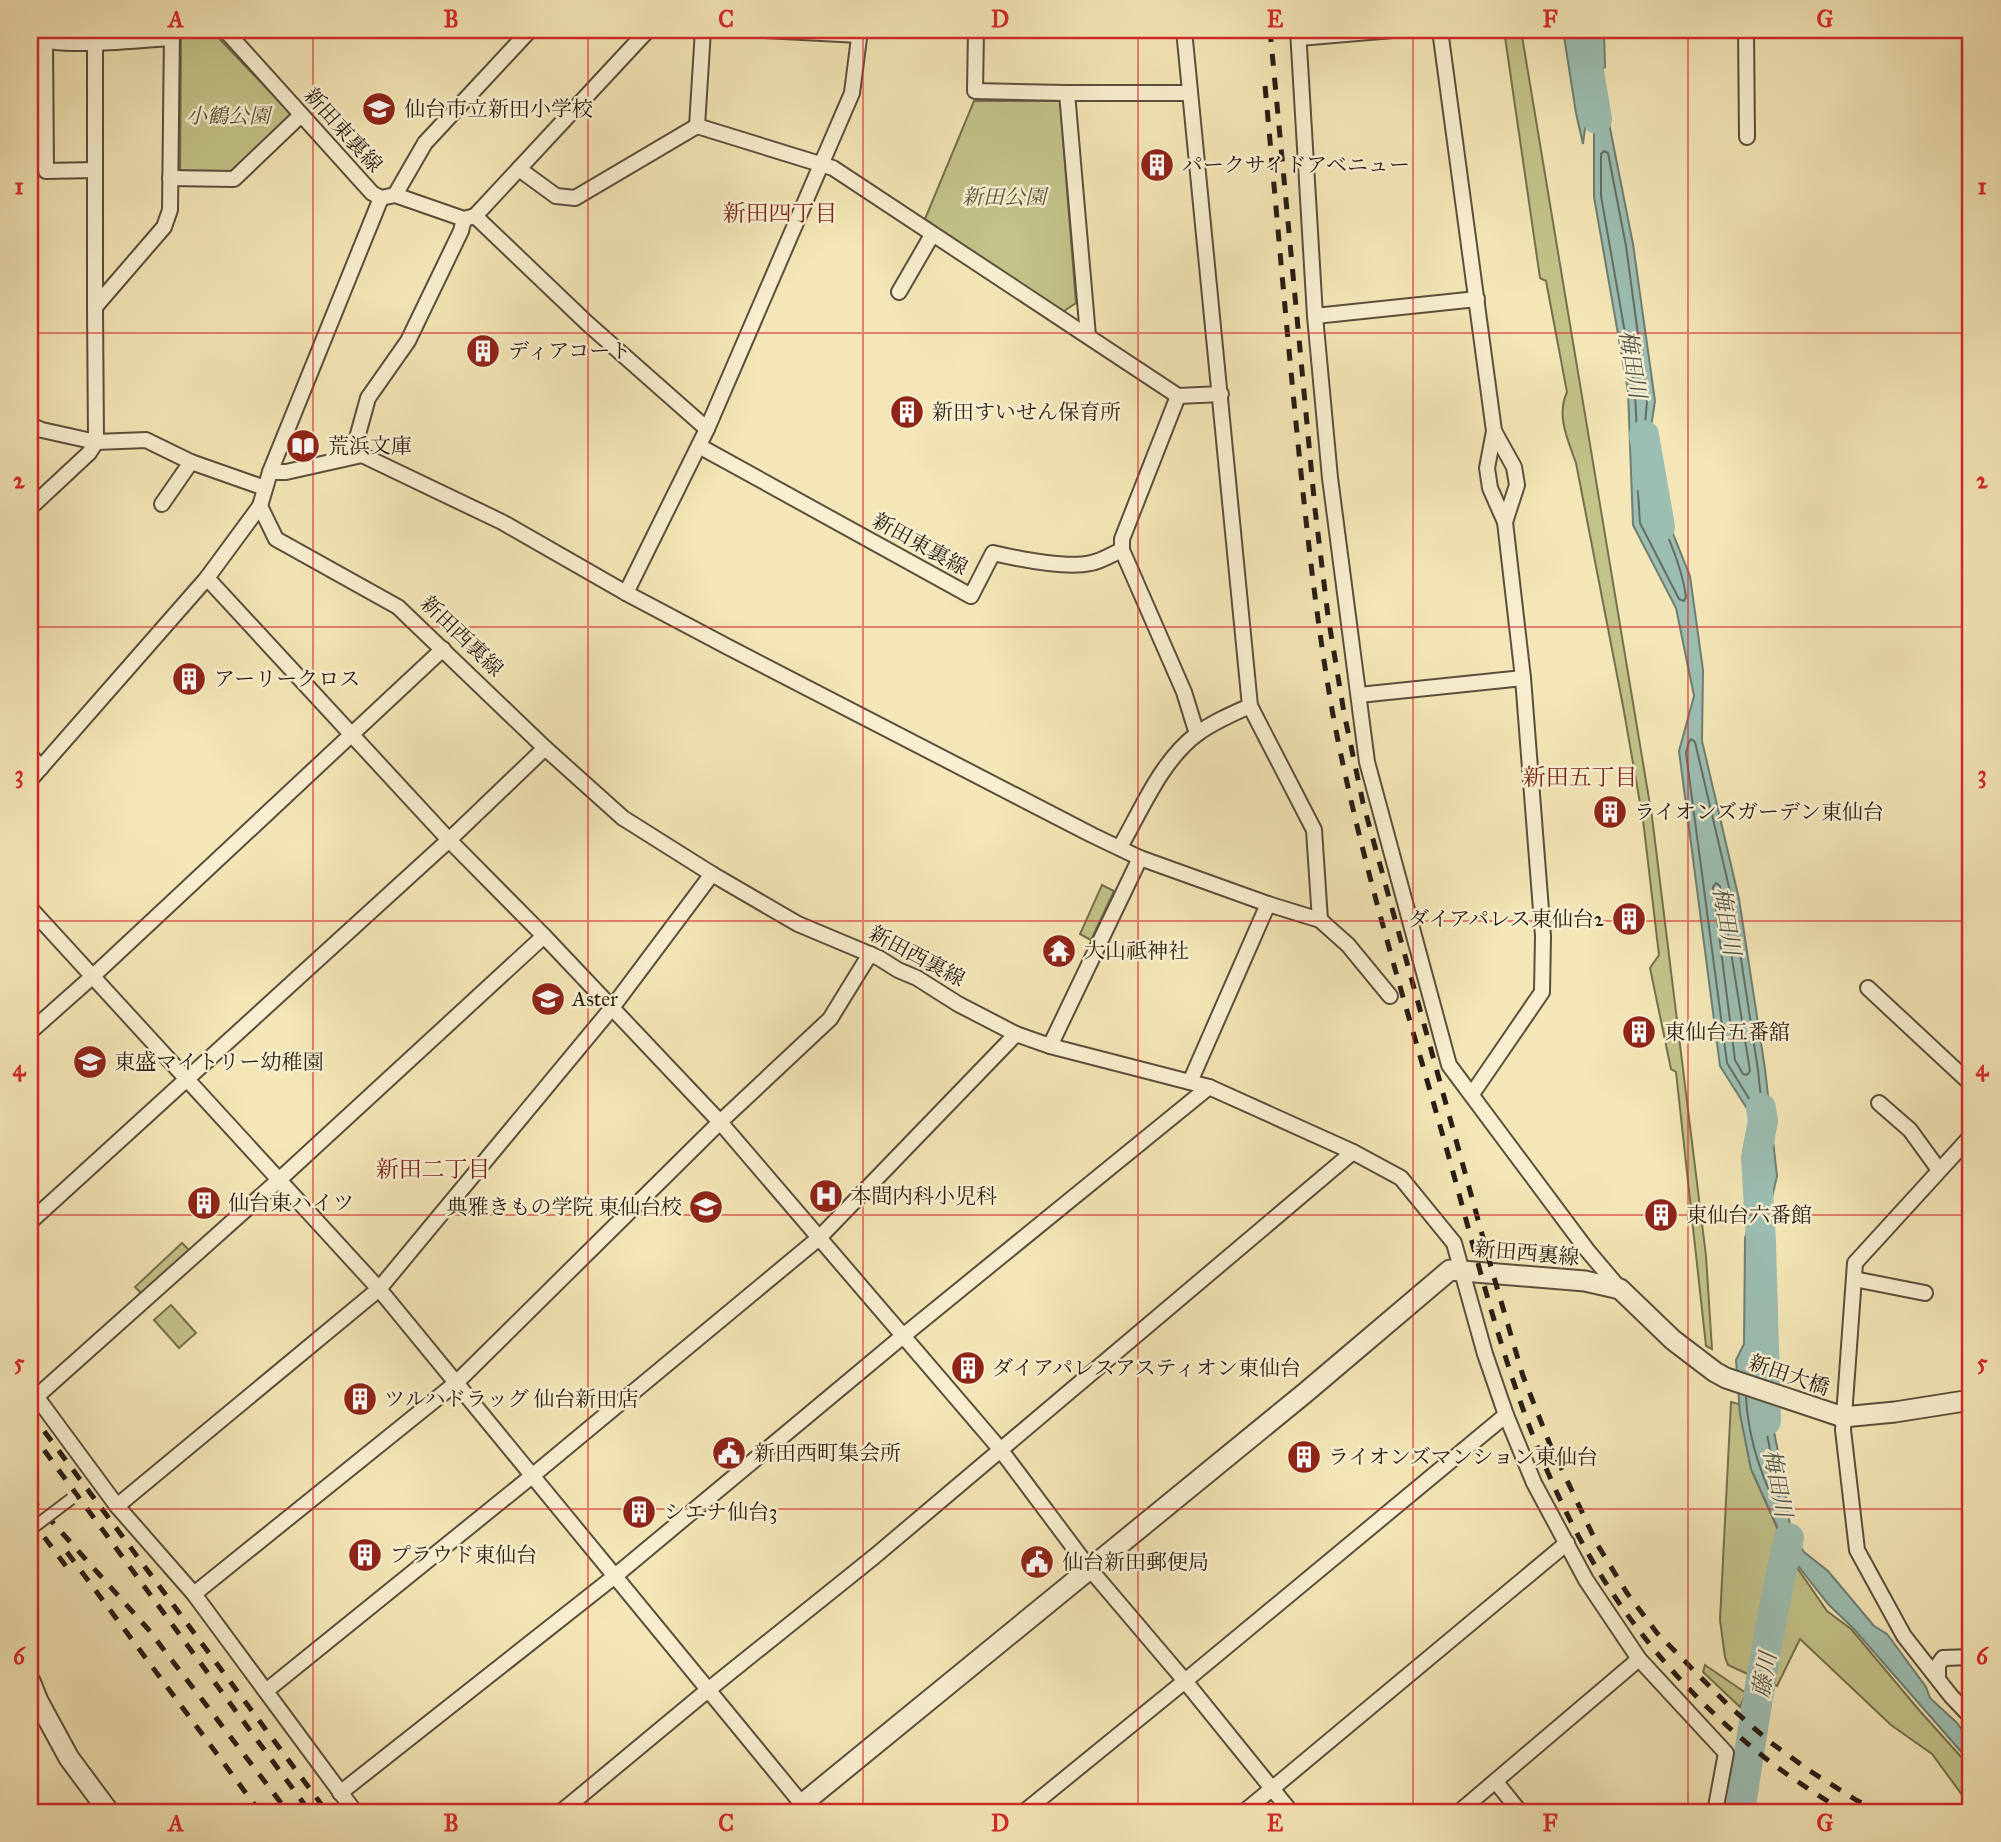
<svg xmlns="http://www.w3.org/2000/svg" width="2001" height="1842" font-family="'IM FELL Great Primer','Noto Serif JP',serif">
  <style>
    .green { fill: #c2c389; stroke: #74704e; stroke-width: 2 }
    .water { fill: #9cbeb2; stroke: #6d7e73; stroke-width: 2 }
    .lines { fill: none; stroke-linecap: round; stroke-linejoin: round }
    .shore { stroke: #626e63; stroke-width: 2 }
    .river { stroke: #9cbeb2; stroke-width: 30 }
    .minor-casing { stroke: #5a4f3c; stroke-width: 18 }
    .tertiary-casing { stroke: #5a4f3c; stroke-width: 23 }
    .minor { stroke: #f8efd0; stroke-width: 14 }
    .tertiary { stroke: #f8efd0; stroke-width: 19 }
    .rail { stroke: #271d14; stroke-width: 5; stroke-dasharray: 12 12; stroke-linecap: butt }
    .pedestrian-bridge-casing { stroke: #5a4f3c; stroke-width: 14; stroke-linecap: butt }
    .pedestrian-bridge { stroke: #f8efd0; stroke-width: 10 }
    .grid { fill: none; stroke: #d62828; stroke-width: 2; stroke-opacity: 0.55 }
    .labels { text-anchor: middle; dominant-baseline: central; stroke-width: 5; stroke-linejoin: round; paint-order: stroke }
    .poi-label { font-size: 21px; fill: #271d14; stroke: #f8efd0; text-anchor: start }
    .park-label { font-size: 21px; font-style: italic; fill: #564f37; stroke: #f8efd0 }
    .street-label { font-size: 21px; fill: #271d14; stroke: #f8efd0 }
    .neighbourhood-label { font-size: 23px; fill: #7a1f14; stroke: #f8efd0 }
    .water-label { font-size: 23px; font-style: italic; fill: #50554b; stroke: #f8efd0 }
    .neatline { fill: none; stroke: #d62828; stroke-width: 2.5 }
    .grid-label { font-size: 23px; text-anchor: middle; font-weight: bold; fill: #d62828 }
  </style>
  <rect width="100%" height="100%" fill="#f4e6b6"/>
  <filter id="stains"><feTurbulence type="fractalNoise" baseFrequency=".00286" numOctaves="4"/><feColorMatrix values="0 0 0 0 .2 0 0 0 0 .09 0 0 0 0 .02 0 0 0 .5 -.17"/></filter>
  <radialGradient id="worn" r=".72"><stop offset=".6" stop-color="#630" stop-opacity="0"/><stop offset="1" stop-color="#630" stop-opacity=".3"/></radialGradient>
  <g class="green">
    <polygon points="181,30 211,30 292,115 232,176 180,175"/>
    <path d="M1504,30h17l131,787 54,439 6,93 -6,-3 -30,-274 -5,-3 -21,-101 9,-13 -16,-135 -20,-114 -47,-243c-8,-23 -20,-47 -9,-71l-21,-111 -6,-3z"/>
    <polygon points="974,101 1060,101 1076,303 1061,313 925,219"/>
    <polygon points="1102,885 1114,891 1091,940 1080,934"/>
    <polygon points="182,1243 189,1250 142,1294 135,1287"/>
    <polygon points="171,1305 196,1333 179,1348 154,1320"/>
    <polygon points="1731,1402 1739,1404 1751,1469 1782,1539 1752,1676 1728,1665 1725,1657 1720,1620"/>
    <polygon points="1791,1559 1827,1611 1851,1629 1919,1710 1971,1768 1971,1807 1932,1754 1891,1725 1800,1639 1777,1686 1766,1680 1783,1578"/>
    <polygon points="1705,1665 1746,1693 1740,1707 1703,1672"/>
    <polygon points="1739,1770 1744,1771 1737,1812 1726,1812 1735,1773"/>
  </g>
  <polygon class="water" points="1563,30 1604,30 1605,67 1588,75 1604,98 1633,244 1655,401 1651,427 1650,484 1665,514 1690,576 1703,670 1702,741 1739,899 1765,1069 1777,1176 1766,1223 1766,1286 1756,1344 1783,1476 1791,1533 1804,1552 1828,1571 1874,1626 1887,1634 1926,1687 1930,1698 1957,1723 1971,1743 1971,1763 1853,1628 1829,1605 1791,1557 1751,1469 1740,1414 1736,1360 1744,1344 1745,1238 1765,1175 1751,1115 1720,1066 1679,751 1694,696 1676,608 1633,525 1628,391 1594,197 1594,106 1588,104 1583,144 1576,113"/>
  <g class="lines">
    <g class="shore">
      <polyline points="1570,30 1577,70 1580,73 1598,62 1597,30"/>
      <polygon points="1604,151 1608,153 1626,246 1647,401 1644,437 1641,440 1637,437 1635,390 1601,196 1601,154"/>
      <path d="M1641,488l4,1c17,34 36,71 41,108l-2,4 -5,-2 -39,-76 -2,-32z"/>
      <polygon points="1691,739 1695,742 1732,900 1758,1070 1762,1108 1759,1112 1756,1110 1727,1063 1686,753 1689,742"/>
      <polygon points="1716,883 1720,886 1723,902 1750,1071 1747,1075 1743,1074 1735,1060 1713,887"/>
      <path d="M1746,1397c2,37 11,68 27,102l3,2 3,-3 -18,-96"/>
    </g>
    <g class="river">
      <polyline points="1582,30 1597,119"/>
      <polyline points="1644,435 1660,527"/>
      <polyline points="1761,1108 1763,1121 1756,1157 1761,1242 1766,1421"/>
      <path d="M1740,1812c14,-91 28,-184 49,-274"/>
    </g>
    <g class="minor-casing">
      <g id="minor">
        <polyline points="172,30 170,210 164,227 95,307 96,442 146,440 191,462 265,488"/>
        <polyline points="225,30 372,193 381,198 395,195 464,219 475,216 587,323 707,429"/>
        <polyline points="764,30 860,35"/>
        <polyline points="976,30 975,91 1067,93 1190,93"/>
        <polyline points="1184,30 1250,706 1314,830 1320,920"/>
        <polyline points="1298,30 1315,316 1330,478 1367,762 1449,1065 1587,1250 1620,1289"/>
        <polyline points="1440,30 1494,431 1487,468 1490,488 1505,522 1523,678 1543,936 1542,992 1472,1094"/>
        <polyline points="1746,30 1747,137"/>
        <path d="M30,37c36,12 102,3 142,1"/>
        <polyline points="1299,38 1393,30"/>
        <polyline points="45,42 46,171 95,170"/>
        <polyline points="1067,93 1088,336"/>
        <polyline points="697,126 703,30"/>
        <polyline points="519,169 556,196 575,198 697,126 820,164 833,168 1178,396 1221,394"/>
        <polyline points="170,178 234,179 301,115"/>
        <polyline points="395,195 425,143 530,30"/>
        <polyline points="475,216 648,30"/>
        <polyline points="899,292 932,235"/>
        <polyline points="95,307 95,42"/>
        <polyline points="1315,316 1477,299"/>
        <polyline points="30,425 42,430 96,442 89,453 30,508"/>
        <polyline points="1494,431 1514,467 1517,485 1505,522"/>
        <path d="M699,446l272,150 22,-43c26,6 72,16 98,10 11,-2 21,-9 31,-13l62,142 13,42"/>
        <polyline points="352,456 368,398 408,341 461,231 464,219"/>
        <polyline points="270,472 286,472 362,455 502,522 626,593 728,647 1092,835 1140,858 1268,904 1320,920 1348,945 1390,996"/>
        <polyline points="162,504 191,462"/>
        <polyline points="260,506 276,539 398,607 545,748 623,818 712,874 798,924 879,958 898,970 917,978 958,1004 1016,1034 1050,1046 1209,1087 1353,1152 1401,1178 1454,1243 1485,1354 1506,1415 1534,1483 1586,1580 1639,1659 1459,1812"/>
        <polyline points="1122,550 1122,539 1178,396"/>
        <polyline points="207,578 449,840 544,936 720,1122 1000,1449 1089,1568 1185,1681 1291,1812"/>
        <polyline points="626,593 707,429 852,93 860,30"/>
        <polyline points="1359,695 1523,678"/>
        <polyline points="30,755 41,768"/>
        <polyline points="30,780 207,578 260,506 270,472 381,198"/>
        <path d="M1120,847c22,-38 41,-86 77,-113 16,-12 35,-20 53,-28"/>
        <polyline points="30,908 379,1289 802,1804 791,1812"/>
        <polyline points="1868,988 1971,1084"/>
        <polyline points="30,1032 93,976 443,649"/>
        <polyline points="1050,1046 1140,858"/>
        <polyline points="1190,1082 1268,904"/>
        <polyline points="1879,1103 1910,1130 1939,1170"/>
        <polyline points="1971,1136 1855,1263 1843,1430 1857,1550 1904,1636 1951,1696 1971,1717"/>
        <polyline points="30,1222 449,840 545,748"/>
        <polyline points="1854,1279 1925,1293"/>
        <polyline points="30,1388 117,1506 194,1594 355,1812"/>
        <polyline points="36,1397 280,1179 544,936"/>
        <polyline points="117,1506 379,1289 611,1009 712,874"/>
        <polyline points="194,1594 456,1383 720,1122 830,1019 870,954"/>
        <polyline points="1639,1659 1726,1753 1715,1812"/>
        <polyline points="1938,1677 1938,1665 1943,1658 1971,1657"/>
        <polyline points="266,1691 532,1476 819,1238 1016,1034"/>
        <polyline points="1496,1782 1520,1812"/>
        <polyline points="340,1793 615,1576 903,1336 1209,1087"/>
        <polyline points="561,1812 708,1690 875,1556 1353,1152"/>
        <polyline points="1024,1812 1185,1681 1506,1415"/>
        <polyline points="1244,1812 1567,1543"/>
      </g>
    </g>
    <g class="tertiary-casing">
      <g id="tertiary">
        <polyline points="30,1681 38,1701 69,1758 109,1812"/>
        <polyline points="809,1812 802,1804 1305,1393 1450,1270 1585,1281 1620,1289 1673,1340 1715,1372 1726,1378 1843,1417 1895,1412 1971,1400"/>
      </g>
    </g>
    <use href="#minor" class="minor"/>
    <use href="#tertiary" class="tertiary"/>
    <g class="rail">
      <polyline points="1270,30 1315,509 1328,616 1344,713 1363,803 1393,912 1493,1274 1523,1376 1549,1442 1597,1544 1627,1593 1657,1633 1729,1706 1770,1742 1810,1771 1856,1800 1879,1812"/>
      <path d="M1265,86c11,119 21,238 33,357 9,91 19,182 35,272 29,154 78,305 120,457 40,145 75,294 160,422 40,60 90,114 146,159 27,22 57,41 86,59"/>
      <polyline points="30,1412 327,1812"/>
      <polyline points="30,1431 310,1812"/>
      <polyline points="30,1497 148,1629 288,1812"/>
      <polyline points="30,1518 68,1569"/>
      <polyline points="67,1552 260,1812"/>
    </g>
    <g class="pedestrian-bridge-casing">
      <polyline id="pedestrian-bridge" points="30,1530 71,1499"/>
    </g>
    <use href="#pedestrian-bridge" class="pedestrian-bridge"/>
  </g>
  <path class="grid" d="M313,30v1782M588,30v1782M863,30v1782M1138,30v1782M1413,30v1782M1688,30v1782M30,333h1941M30,627h1941M30,921h1941M30,1215h1941M30,1509h1941"/>
  <defs>
    <g id="school-disc" transform="scale(1.75)"><circle r="9.5" fill="#8f2418" stroke="#f8efd0"/><path d="M0-5L7-2L0 1L-7-2ZM-4 1L0 2.5L4 1V4Q0 6-4 4Z" fill="#fff"/></g>
    <g id="building-disc" transform="scale(1.75)"><circle r="9.5" fill="#8f2418" stroke="#f8efd0"/><path d="M-4-6H4V6H1V3H-1V6H-4ZM-2.5-4.3h1.7v1.8h-1.7ZM.8-4.3h1.7v1.8H.8ZM-2.5-1h1.7V.8h-1.7ZM.8-1h1.7V.8H.8Z" fill="#fff"/></g>
    <g id="library-disc" transform="scale(1.75)"><circle r="9.5" fill="#8f2418" stroke="#f8efd0"/><path d="M-6-4Q-3-5.5-.7-3.5V5Q-3 3-6 4ZM6-4Q3-5.5 .7-3.5V5Q3 3 6 4Z" fill="#fff"/></g>
    <g id="temple-disc" transform="scale(1.75)"><circle r="9.5" fill="#8f2418" stroke="#f8efd0"/><path d="M0-6L5-2H3V0L6.5 2.5H4V6H1.5V3h-3V6H-4V2.5H-6.5L-3 0V-2H-5Z" fill="#fff"/></g>
    <g id="hospital-disc" transform="scale(1.75)"><circle r="9.5" fill="#8f2418" stroke="#f8efd0"/><path d="M-5-5h3v3.5h4V-5h3V5h-3V1.5h-4V5h-3Z" fill="#fff"/></g>
    <g id="civic-disc" transform="scale(1.75)"><circle r="9.5" fill="#8f2418" stroke="#f8efd0"/><path d="M-.6-6.5H3V-4.5H.6V-3L4-1V1h2V6H-6V1h2V-1L-.6-3ZM-1.2 2.5V6h2.4V2.5Z" fill="#fff"/></g>
  </defs>
  <g fill-rule="evenodd">
    <use href="#school-disc" x="379" y="109"/>
    <use href="#building-disc" x="1157" y="165"/>
    <use href="#building-disc" x="483" y="351"/>
    <use href="#building-disc" x="907" y="412"/>
    <use href="#library-disc" x="303" y="446"/>
    <use href="#building-disc" x="189" y="679"/>
    <use href="#building-disc" x="1610" y="812"/>
    <use href="#building-disc" x="1629" y="919"/>
    <use href="#temple-disc" x="1059" y="951"/>
    <use href="#school-disc" x="548" y="999"/>
    <use href="#building-disc" x="1639" y="1032"/>
    <use href="#school-disc" x="90" y="1062"/>
    <use href="#hospital-disc" x="826" y="1196"/>
    <use href="#building-disc" x="204" y="1203"/>
    <use href="#school-disc" x="706" y="1207"/>
    <use href="#building-disc" x="1661" y="1215"/>
    <use href="#building-disc" x="968" y="1368"/>
    <use href="#building-disc" x="360" y="1399"/>
    <use href="#civic-disc" x="729" y="1453"/>
    <use href="#building-disc" x="1304" y="1457"/>
    <use href="#building-disc" x="639" y="1512"/>
    <use href="#building-disc" x="365" y="1555"/>
    <use href="#civic-disc" x="1037" y="1562"/>
  </g>
  <g class="labels">
    <g class="poi-label">
      <text x="404" y="109">仙台市立新田小学校</text>
      <text x="1182" y="165">パークサイドアベニュー</text>
      <text x="508" y="351">ディアコート</text>
      <text x="932" y="412">新田すいせん保育所</text>
      <text x="328" y="446">荒浜文庫</text>
      <text x="214" y="679">アーリークロス</text>
      <text x="1634" y="812">ライオンズガーデン東仙台</text>
      <text x="1604" y="919" text-anchor="end">ダイアパレス東仙台2</text>
      <text x="1084" y="951">大山祗神社</text>
      <text x="572" y="999">Aster</text>
      <text x="1664" y="1032">東仙台五番舘</text>
      <text x="114" y="1062">東盛マイトリー幼稚園</text>
      <text x="850" y="1196">本間内科小児科</text>
      <text x="228" y="1203">仙台東ハイツ</text>
      <text x="682" y="1207" text-anchor="end">典雅きもの学院 東仙台校</text>
      <text x="1686" y="1215">東仙台六番館</text>
      <text x="992" y="1368">ダイアパレスアスティオン東仙台</text>
      <text x="384" y="1399">ツルハドラッグ 仙台新田店</text>
      <text x="754" y="1453">新田西町集会所</text>
      <text x="1328" y="1457">ライオンズマンション東仙台</text>
      <text x="664" y="1512">シエナ仙台3</text>
      <text x="390" y="1555">プラウド東仙台</text>
      <text x="1062" y="1562">仙台新田郵便局</text>
    </g>
    <g class="park-label">
      <text x="228" y="116">小鶴公園</text>
      <text x="1004" y="197">新田公園</text>
    </g>
    <g class="street-label">
      <text transform="translate(343 130) rotate(48)">新田東裏線</text>
      <text transform="translate(920 544) rotate(29)">新田東裏線</text>
      <text transform="translate(462 636) rotate(44)">新田西裏線</text>
      <text transform="translate(917 956) rotate(28)">新田西裏線</text>
      <text transform="translate(1527 1253) rotate(5)">新田西裏線</text>
      <text transform="translate(1789 1375) rotate(19)">新田大橋</text>
    </g>
    <g class="neighbourhood-label">
      <text x="780" y="213">新田四丁目</text>
      <text x="1580" y="777">新田五丁目</text>
      <text x="433" y="1169">新田二丁目</text>
    </g>
    <g class="water-label">
      <text transform="translate(1633 364) rotate(81)">梅田川</text>
      <text transform="translate(1727 921) rotate(80)">梅田川</text>
      <text transform="translate(1778 1483) rotate(79)">梅田川</text>
      <text transform="translate(1764 1675) rotate(-80)">藤川</text>
    </g>
  </g>
  <rect width="2001" height="1842" fill="none" stroke="#f4e6b6" stroke-width="77"/>
  <rect x="38" y="38" width="1924" height="1766" class="neatline"/>
  <g class="grid-label">
    <text x="176" y="27">A</text>
    <text x="451" y="27">B</text>
    <text x="726" y="27">C</text>
    <text x="1000" y="27">D</text>
    <text x="1275" y="27">E</text>
    <text x="1550" y="27">F</text>
    <text x="1825" y="27">G</text>
    <text x="19" y="194">1</text>
    <text x="1982" y="194">1</text>
    <text x="19" y="488">2</text>
    <text x="1982" y="488">2</text>
    <text x="19" y="782">3</text>
    <text x="1982" y="782">3</text>
    <text x="19" y="1076">4</text>
    <text x="1982" y="1076">4</text>
    <text x="19" y="1370">5</text>
    <text x="1982" y="1370">5</text>
    <text x="19" y="1664">6</text>
    <text x="1982" y="1664">6</text>
    <text x="176" y="1831">A</text>
    <text x="451" y="1831">B</text>
    <text x="726" y="1831">C</text>
    <text x="1000" y="1831">D</text>
    <text x="1275" y="1831">E</text>
    <text x="1550" y="1831">F</text>
    <text x="1825" y="1831">G</text>
  </g>
  <rect width="100%" height="100%" filter="url(#stains)"/>
  <rect width="100%" height="100%" fill="url(#worn)"/>
</svg>
